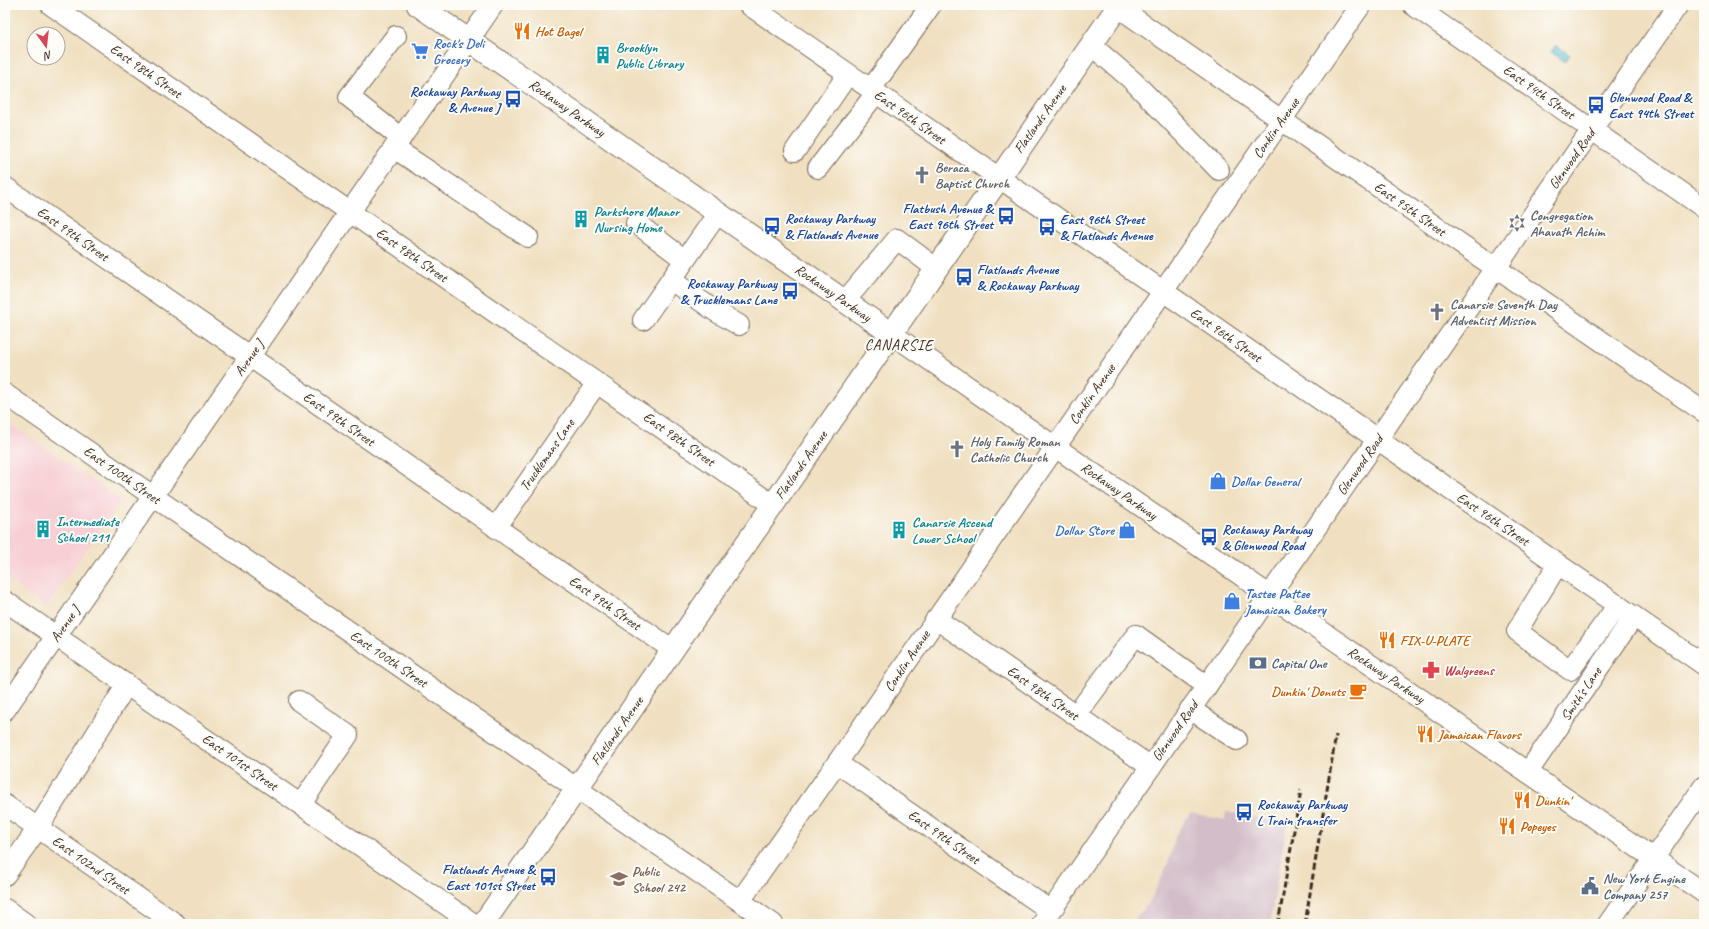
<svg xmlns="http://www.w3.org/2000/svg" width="1709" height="929" font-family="Caveat,sans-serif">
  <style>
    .built { fill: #f7cfd4 }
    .industrial { fill: #d2bdc8 }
    .water { fill: #52bbcf; stroke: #467276 }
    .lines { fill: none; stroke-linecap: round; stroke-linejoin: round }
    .minor-casing { stroke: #7a6a57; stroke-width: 22 }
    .major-casing { stroke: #7a6a57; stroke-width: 24 }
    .minor { stroke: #fff; stroke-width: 20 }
    .major { stroke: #fff; stroke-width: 22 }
    .rail { stroke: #3b2a1e; stroke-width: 3; stroke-dasharray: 6 3; stroke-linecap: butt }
    .labels { text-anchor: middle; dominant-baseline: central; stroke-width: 4; stroke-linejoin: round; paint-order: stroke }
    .food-label { font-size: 14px; font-weight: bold; fill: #c56008; stroke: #fdfcf7; text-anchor: start }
    .shop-label { font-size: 14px; font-weight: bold; fill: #366cbe; stroke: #fdfcf7; text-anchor: start }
    .culture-label { font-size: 14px; font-weight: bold; fill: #0d838f; stroke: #fdfcf7; text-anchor: start }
    .street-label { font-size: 14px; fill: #3b2a1e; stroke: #fdfcf7 }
    .transit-label { font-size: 14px; font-weight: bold; fill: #164399; stroke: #fdfcf7; text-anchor: start }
    .worship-label { font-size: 14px; font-weight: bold; fill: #5b616d; stroke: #fdfcf7; text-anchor: start }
    .service-label { font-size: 14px; font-weight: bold; fill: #4e5e75; stroke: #fdfcf7; text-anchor: start }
    .health-label { font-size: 14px; font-weight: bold; fill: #be3a42; stroke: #fdfcf7; text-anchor: start }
    .education-label { font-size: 14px; font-weight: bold; fill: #785e54; stroke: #fdfcf7; text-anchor: start }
    .neighbourhood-label { font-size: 15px; letter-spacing: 1px; fill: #3b2a1e; stroke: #fdfcf7 }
  </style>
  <rect width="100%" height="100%" fill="#fdfcf7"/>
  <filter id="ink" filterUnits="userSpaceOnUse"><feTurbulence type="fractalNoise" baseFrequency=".025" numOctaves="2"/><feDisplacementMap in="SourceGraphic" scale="8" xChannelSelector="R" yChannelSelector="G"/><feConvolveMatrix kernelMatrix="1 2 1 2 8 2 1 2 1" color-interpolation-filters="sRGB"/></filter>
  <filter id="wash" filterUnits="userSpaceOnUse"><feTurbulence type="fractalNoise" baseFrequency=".012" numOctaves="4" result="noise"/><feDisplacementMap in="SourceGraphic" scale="16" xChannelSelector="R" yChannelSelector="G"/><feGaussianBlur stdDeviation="0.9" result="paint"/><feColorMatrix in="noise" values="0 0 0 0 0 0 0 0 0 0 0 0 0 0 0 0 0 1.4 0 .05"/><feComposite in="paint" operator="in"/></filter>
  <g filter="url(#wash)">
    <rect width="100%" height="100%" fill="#f0e0c1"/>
    <polygon class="built" points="5,420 121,500 46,607 5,578"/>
    <polygon class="industrial" points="1226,812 1287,823 1270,924 1132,924 1152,897 1168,864 1176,834 1190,813 1225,820"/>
    <polygon class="water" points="1556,45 1570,55 1565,62 1551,52"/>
  </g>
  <g filter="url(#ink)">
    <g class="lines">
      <g class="minor-casing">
        <g id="minor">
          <polyline points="51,5 773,505"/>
          <polyline points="749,5 1704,665"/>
          <polyline points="1115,5 1704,412"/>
          <polyline points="1413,5 1704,208"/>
          <polyline points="396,36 349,97 401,138"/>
          <polyline points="1091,45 1133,81 1219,170"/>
          <polyline points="871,89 931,5"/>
          <polyline points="394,148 528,237"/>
          <polyline points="795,151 848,74"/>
          <polyline points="818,168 876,93"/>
          <polyline points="5,187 673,650"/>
          <polyline points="636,223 685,260"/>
          <polyline points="671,280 715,311 739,325"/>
          <polyline points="845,301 897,239 937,269"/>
          <polyline points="643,320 718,213"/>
          <polyline points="892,334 1330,637 1704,893"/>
          <polyline points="5,394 773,924"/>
          <polyline points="496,528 597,383"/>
          <polyline points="1558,564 1517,631 1570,670 1618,605"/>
          <polyline points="5,601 474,924"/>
          <polyline points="936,619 1151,767"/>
          <polyline points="299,701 348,735 301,804"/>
          <polyline points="1190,709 1237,740"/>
          <polyline points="5,710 493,5"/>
          <polyline points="1076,715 1136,635 1207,686"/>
          <polyline points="837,763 1051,911"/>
          <polyline points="1528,772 1634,616"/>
          <polyline points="5,805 176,924"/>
          <polyline points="5,875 38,828 127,684"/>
          <polyline points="740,901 837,763 1361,5"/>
          <polyline points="5,909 26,924"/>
          <polyline points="1042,924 1678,5"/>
          <polyline points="1608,924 1704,786"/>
        </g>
      </g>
      <g class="major-casing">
        <g id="major">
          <polyline points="418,5 892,334"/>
          <polyline points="483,924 1119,5"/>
        </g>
      </g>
      <use href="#minor" class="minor"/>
      <use href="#major" class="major"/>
      <g class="rail">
        <polyline points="1278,924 1301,790"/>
        <polyline points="1305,924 1336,735"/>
      </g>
    </g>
  </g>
  <defs>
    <g id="restaurant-bare" transform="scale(1.38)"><path d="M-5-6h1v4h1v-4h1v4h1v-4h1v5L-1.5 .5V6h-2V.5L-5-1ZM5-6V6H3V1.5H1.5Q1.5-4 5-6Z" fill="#e8710a" stroke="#fdfcf7" stroke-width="2.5" paint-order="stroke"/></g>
    <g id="supermarket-bare" transform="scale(1.38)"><path d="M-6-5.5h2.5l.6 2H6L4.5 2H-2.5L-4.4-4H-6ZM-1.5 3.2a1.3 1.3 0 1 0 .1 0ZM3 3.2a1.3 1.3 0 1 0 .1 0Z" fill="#3f7fe0" stroke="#fdfcf7" stroke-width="2.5" paint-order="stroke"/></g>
    <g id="building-bare" transform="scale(1.38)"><path d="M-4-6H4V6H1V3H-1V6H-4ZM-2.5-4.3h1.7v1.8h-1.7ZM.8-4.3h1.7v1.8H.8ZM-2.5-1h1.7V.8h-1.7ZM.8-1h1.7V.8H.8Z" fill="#0f9aa8" stroke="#fdfcf7" stroke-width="2.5" paint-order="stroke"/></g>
    <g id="bus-bare" transform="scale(1.38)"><path d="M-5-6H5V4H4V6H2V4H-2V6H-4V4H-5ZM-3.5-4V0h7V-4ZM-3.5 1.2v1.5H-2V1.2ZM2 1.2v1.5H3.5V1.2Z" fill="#1a4fb4" stroke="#fdfcf7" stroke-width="2.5" paint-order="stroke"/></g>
    <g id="church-bare" transform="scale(1.38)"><path d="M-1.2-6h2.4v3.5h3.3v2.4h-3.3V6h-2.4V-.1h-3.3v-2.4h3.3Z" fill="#6b7280" stroke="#fdfcf7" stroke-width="2.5" paint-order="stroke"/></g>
    <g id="synagogue-bare" transform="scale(1.38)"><path d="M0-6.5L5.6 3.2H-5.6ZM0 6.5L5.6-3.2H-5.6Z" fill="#6b7280" stroke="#fdfcf7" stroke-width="2.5" paint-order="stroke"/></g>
    <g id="shop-bare" transform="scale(1.38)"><path d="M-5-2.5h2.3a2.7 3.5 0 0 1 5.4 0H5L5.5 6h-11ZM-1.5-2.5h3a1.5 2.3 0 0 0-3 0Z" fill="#3f7fe0" stroke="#fdfcf7" stroke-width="2.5" paint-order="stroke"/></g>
    <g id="bank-bare" transform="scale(1.38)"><path d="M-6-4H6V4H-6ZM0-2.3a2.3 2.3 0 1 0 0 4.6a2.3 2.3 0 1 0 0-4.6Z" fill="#5c6f8a" stroke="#fdfcf7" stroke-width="2.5" paint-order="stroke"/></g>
    <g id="pharmacy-bare" transform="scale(1.38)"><path d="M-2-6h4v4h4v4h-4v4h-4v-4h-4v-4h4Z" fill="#e0444e" stroke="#fdfcf7" stroke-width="2.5" paint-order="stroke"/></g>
    <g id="cafe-bare" transform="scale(1.38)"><path d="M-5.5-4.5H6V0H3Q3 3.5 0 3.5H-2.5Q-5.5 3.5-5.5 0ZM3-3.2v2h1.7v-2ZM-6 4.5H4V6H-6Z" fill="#e8710a" stroke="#fdfcf7" stroke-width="2.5" paint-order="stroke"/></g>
    <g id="school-bare" transform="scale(1.38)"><path d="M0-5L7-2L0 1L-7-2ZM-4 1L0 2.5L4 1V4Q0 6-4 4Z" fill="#8d6e63" stroke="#fdfcf7" stroke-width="2.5" paint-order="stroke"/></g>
    <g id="civic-bare" transform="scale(1.38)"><path d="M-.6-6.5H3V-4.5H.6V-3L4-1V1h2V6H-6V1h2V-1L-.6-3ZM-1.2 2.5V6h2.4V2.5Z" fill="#5c6f8a" stroke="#fdfcf7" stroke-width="2.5" paint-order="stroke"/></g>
  </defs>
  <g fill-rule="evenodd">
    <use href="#restaurant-bare" x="522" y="31"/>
    <use href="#supermarket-bare" x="420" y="51"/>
    <use href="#building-bare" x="603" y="55"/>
    <use href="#bus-bare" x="513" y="99"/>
    <use href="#bus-bare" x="1596" y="105"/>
    <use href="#church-bare" x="922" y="175"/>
    <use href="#bus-bare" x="1006" y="216"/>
    <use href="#building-bare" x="581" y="219"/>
    <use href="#synagogue-bare" x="1517" y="223"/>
    <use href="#bus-bare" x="772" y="226"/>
    <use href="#bus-bare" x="1047" y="227"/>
    <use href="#bus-bare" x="964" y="277"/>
    <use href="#bus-bare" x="790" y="291"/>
    <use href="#church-bare" x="1437" y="312"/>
    <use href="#church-bare" x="957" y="449"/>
    <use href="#shop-bare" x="1218" y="481"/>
    <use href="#building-bare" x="43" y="529"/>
    <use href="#building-bare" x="899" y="530"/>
    <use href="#shop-bare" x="1127" y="530"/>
    <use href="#bus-bare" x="1209" y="537"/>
    <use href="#shop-bare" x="1232" y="601"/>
    <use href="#restaurant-bare" x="1387" y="640"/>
    <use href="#bank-bare" x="1258" y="663"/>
    <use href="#pharmacy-bare" x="1431" y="670"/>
    <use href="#cafe-bare" x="1358" y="691"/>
    <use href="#restaurant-bare" x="1425" y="734"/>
    <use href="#restaurant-bare" x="1522" y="800"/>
    <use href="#bus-bare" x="1244" y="812"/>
    <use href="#restaurant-bare" x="1507" y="826"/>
    <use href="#bus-bare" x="548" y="877"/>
    <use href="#school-bare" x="619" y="879"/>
    <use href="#civic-bare" x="1590" y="886"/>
  </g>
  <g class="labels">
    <g class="food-label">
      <text x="535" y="31">Hot Bagel</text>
      <text x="1400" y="640">FIX-U-PLATE</text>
      <text x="1345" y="691" text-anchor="end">Dunkin' Donuts</text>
      <text x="1438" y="734">Jamaican Flavors</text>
      <text x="1535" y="800">Dunkin'</text>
      <text x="1520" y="826">Popeyes</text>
    </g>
    <g class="shop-label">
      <text x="433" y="43">Rock's Deli<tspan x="433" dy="16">Grocery</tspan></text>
      <text x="1231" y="481">Dollar General</text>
      <text x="1114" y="530" text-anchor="end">Dollar Store</text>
      <text x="1245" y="593">Tastee Pattee<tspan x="1245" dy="16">Jamaican Bakery</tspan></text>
    </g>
    <g class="culture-label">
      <text x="616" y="47">Brooklyn<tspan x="616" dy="16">Public Library</tspan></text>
      <text x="594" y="211">Parkshore Manor<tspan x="594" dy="16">Nursing Home</tspan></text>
      <text x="56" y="521">Intermediate<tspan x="56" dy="16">School 211</tspan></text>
      <text x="912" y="522">Canarsie Ascend<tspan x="912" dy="16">Lower School</tspan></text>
    </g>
    <g class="street-label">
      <text transform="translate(146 71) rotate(35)">East 98th Street</text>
      <text transform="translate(1539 92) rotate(35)">East 94th Street</text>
      <text transform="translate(567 108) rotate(35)">Rockaway Parkway</text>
      <text transform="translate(910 117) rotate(35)">East 96th Street</text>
      <text transform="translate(1040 119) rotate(-55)">Flatlands Avenue</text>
      <text transform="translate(1276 128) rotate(-55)">Conklin Avenue</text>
      <text transform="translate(1572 159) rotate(-55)">Glenwood Road</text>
      <text transform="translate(1410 209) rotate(35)">East 95th Street</text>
      <text transform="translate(73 234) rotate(35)">East 99th Street</text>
      <text transform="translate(412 255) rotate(35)">East 98th Street</text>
      <text transform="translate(833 293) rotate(35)">Rockaway Parkway</text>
      <text transform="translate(1226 335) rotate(35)">East 96th Street</text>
      <text transform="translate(249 358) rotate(-55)">Avenue J</text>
      <text transform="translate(1092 394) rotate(-55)">Conklin Avenue</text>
      <text transform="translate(339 419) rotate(35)">East 99th Street</text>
      <text transform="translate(679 439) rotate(35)">East 98th Street</text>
      <text transform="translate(547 455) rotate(-55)">Trucklemans Lane</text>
      <text transform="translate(801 465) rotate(-55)">Flatlands Avenue</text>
      <text transform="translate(1360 465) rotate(-55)">Glenwood Road</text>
      <text transform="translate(122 475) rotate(35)">East 100th Street</text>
      <text transform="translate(1119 491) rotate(35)">Rockaway Parkway</text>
      <text transform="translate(1493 519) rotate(34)">East 96th Street</text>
      <text transform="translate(605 603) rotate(35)">East 99th Street</text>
      <text transform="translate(65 624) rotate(-55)">Avenue J</text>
      <text transform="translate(389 659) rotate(34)">East 100th Street</text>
      <text transform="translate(907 661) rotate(-56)">Conklin Avenue</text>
      <text transform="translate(1386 675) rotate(34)">Rockaway Parkway</text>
      <text transform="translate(1043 693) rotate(35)">East 98th Street</text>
      <text transform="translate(1581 694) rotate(-56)">Smith's Lane</text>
      <text transform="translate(617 731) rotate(-55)">Flatlands Avenue</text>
      <text transform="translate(1175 731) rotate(-55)">Glenwood Road</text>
      <text transform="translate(240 762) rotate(35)">East 101st Street</text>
      <text transform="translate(944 837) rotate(35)">East 99th Street</text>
      <text transform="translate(91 865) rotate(35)">East 102nd Street</text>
    </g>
    <g class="transit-label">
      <text x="500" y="91" text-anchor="end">Rockaway Parkway<tspan x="500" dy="16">&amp; Avenue J</tspan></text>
      <text x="1609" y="97">Glenwood Road &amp;<tspan x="1609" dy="16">East 94th Street</tspan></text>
      <text x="993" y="208" text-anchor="end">Flatbush Avenue &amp;<tspan x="993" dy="16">East 96th Street</tspan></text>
      <text x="785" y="218">Rockaway Parkway<tspan x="785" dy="16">&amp; Flatlands Avenue</tspan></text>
      <text x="1060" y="219">East 96th Street<tspan x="1060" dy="16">&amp; Flatlands Avenue</tspan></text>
      <text x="977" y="269">Flatlands Avenue<tspan x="977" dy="16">&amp; Rockaway Parkway</tspan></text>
      <text x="777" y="283" text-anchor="end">Rockaway Parkway<tspan x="777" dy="16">&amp; Trucklemans Lane</tspan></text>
      <text x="1222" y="529">Rockaway Parkway<tspan x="1222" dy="16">&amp; Glenwood Road</tspan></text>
      <text x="1257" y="804">Rockaway Parkway<tspan x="1257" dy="16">L Train transfer</tspan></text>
      <text x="535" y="869" text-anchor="end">Flatlands Avenue &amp;<tspan x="535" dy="16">East 101st Street</tspan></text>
    </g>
    <g class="worship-label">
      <text x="935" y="167">Beraca<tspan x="935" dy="16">Baptist Church</tspan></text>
      <text x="1530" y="215">Congregation<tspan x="1530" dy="16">Ahavath Achim</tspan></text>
      <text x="1450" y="304">Canarsie Seventh Day<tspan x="1450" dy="16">Adventist Mission</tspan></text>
      <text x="970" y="441">Holy Family Roman<tspan x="970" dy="16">Catholic Church</tspan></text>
    </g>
    <g class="service-label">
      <text x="1271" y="663">Capital One</text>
      <text x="1603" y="878">New York Engine<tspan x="1603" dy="16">Company 257</tspan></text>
    </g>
    <g class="health-label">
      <text x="1444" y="670">Walgreens</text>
    </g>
    <g class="education-label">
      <text x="632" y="871">Public<tspan x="632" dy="16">School 242</tspan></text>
    </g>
    <g class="neighbourhood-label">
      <text x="899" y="345">CANARSIE</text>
    </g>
  </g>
  <rect width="1709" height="929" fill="none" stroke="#fdfcf7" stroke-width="20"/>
  <g transform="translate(46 46) rotate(165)"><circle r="19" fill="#fdfcf7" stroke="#afa8a0"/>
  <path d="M0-3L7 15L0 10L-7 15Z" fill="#d1495b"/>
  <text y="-6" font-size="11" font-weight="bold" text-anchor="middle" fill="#3b2a1e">N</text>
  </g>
</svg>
